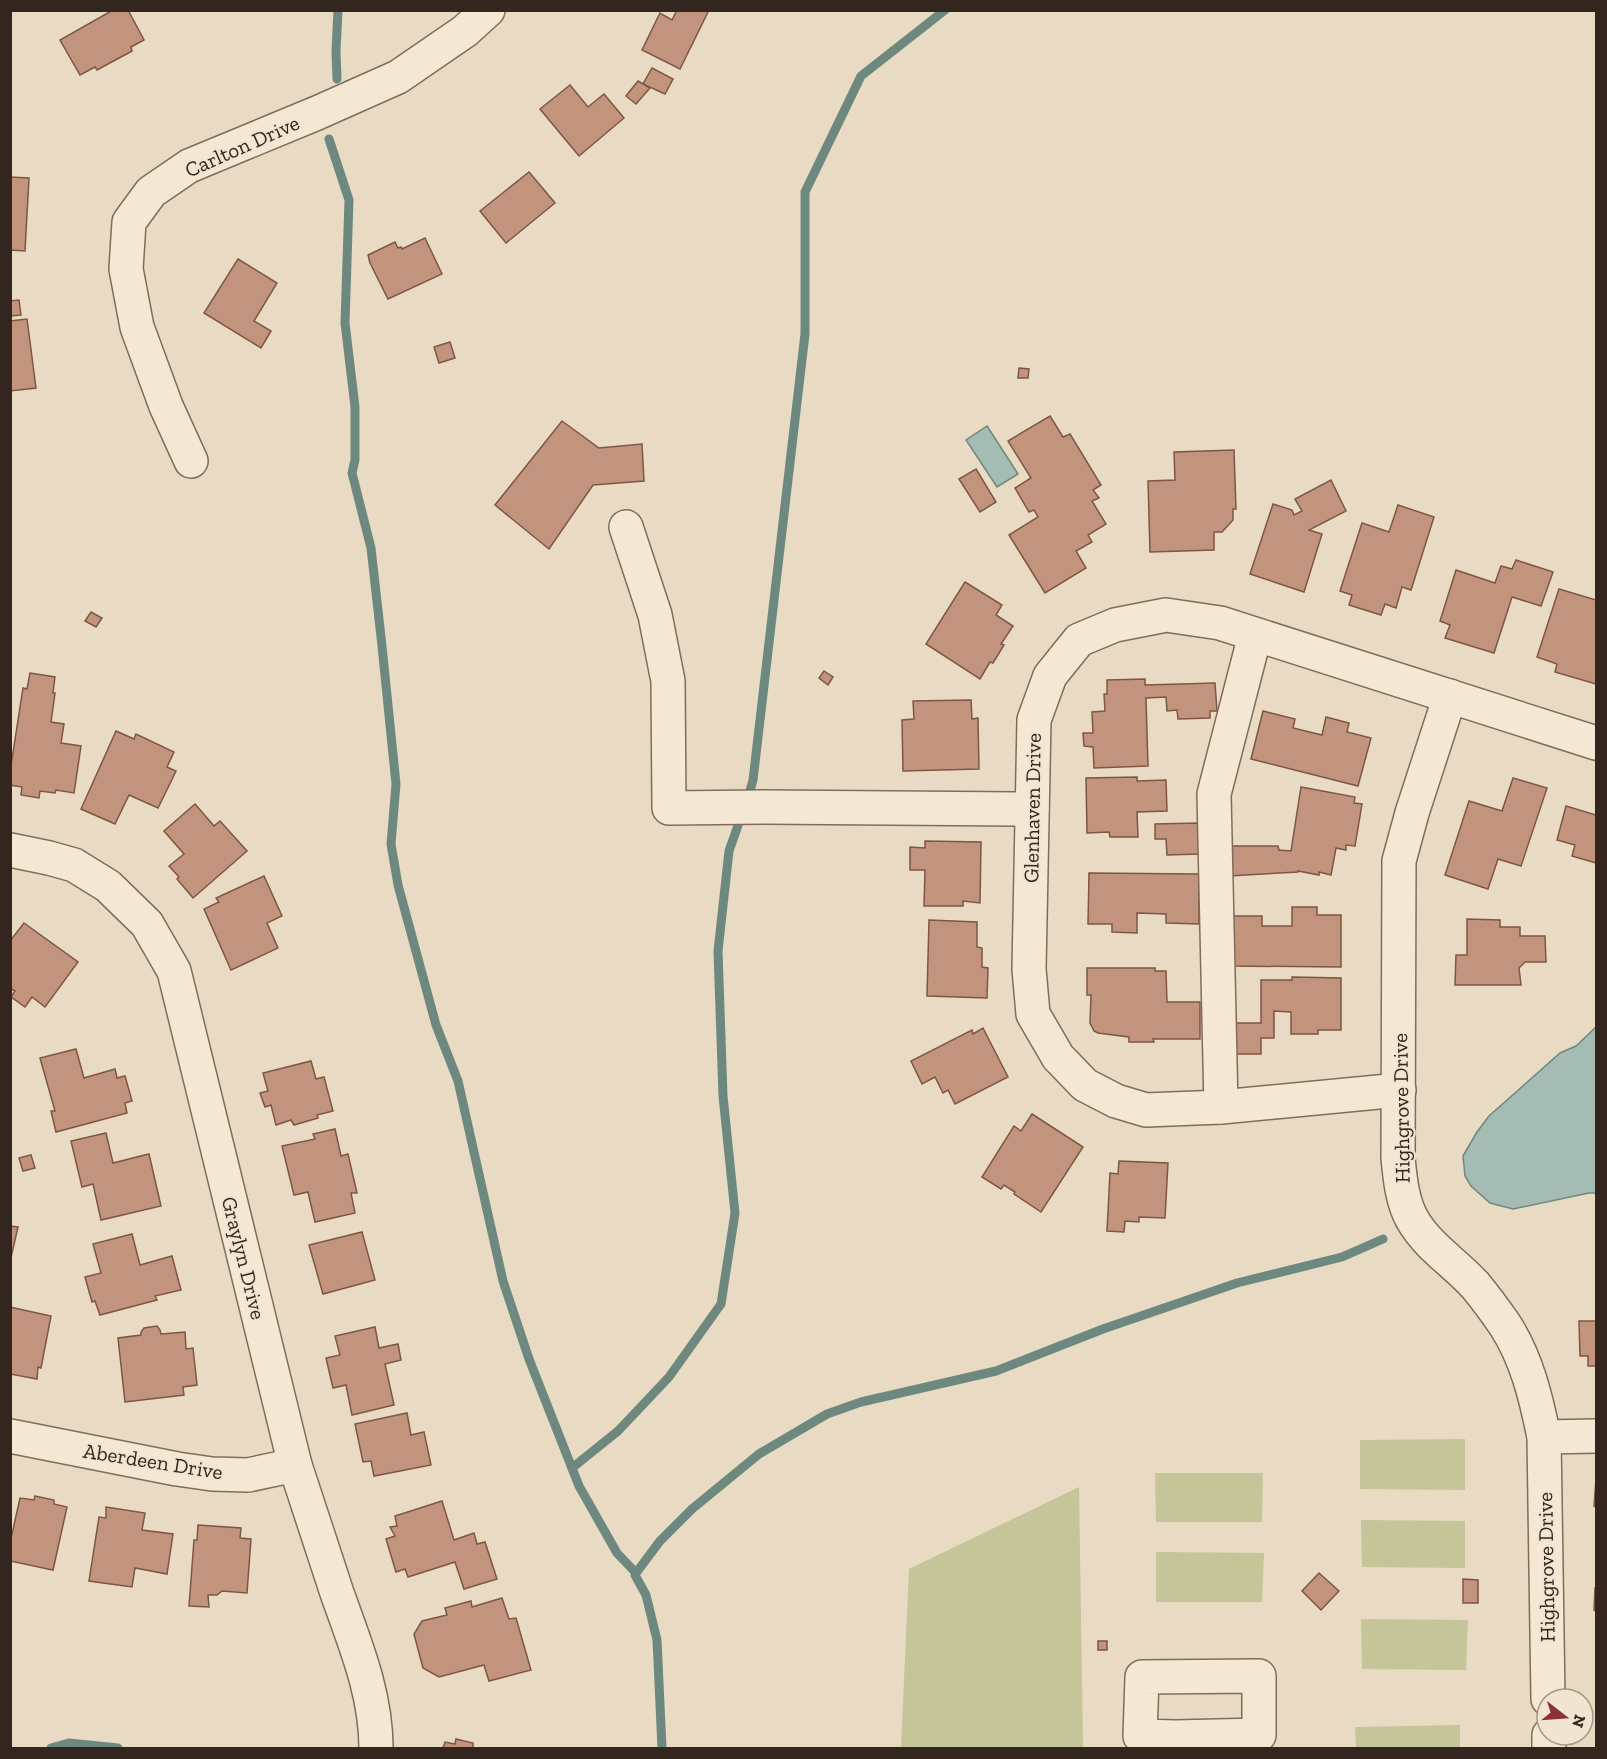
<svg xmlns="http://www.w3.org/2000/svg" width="1607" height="1759" font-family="'Zilla Slab',serif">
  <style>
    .green { fill: #c4c598 }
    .water { fill: #a4bcb3; stroke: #6d897f; stroke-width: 1.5 }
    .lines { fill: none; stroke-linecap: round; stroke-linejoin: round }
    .stream { stroke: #6d897f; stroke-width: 9 }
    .building { fill: #c3947d; stroke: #7d5644; stroke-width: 1.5 }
    .minor-casing { stroke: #816c5c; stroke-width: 36 }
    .minor { stroke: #f4e8d5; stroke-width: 33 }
    .labels { text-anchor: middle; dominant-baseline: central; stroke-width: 4.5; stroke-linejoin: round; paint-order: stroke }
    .street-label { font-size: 21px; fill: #32261e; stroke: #f1e5d1 }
  </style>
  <rect width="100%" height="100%" fill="#e8dac3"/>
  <g class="green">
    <polygon points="1465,1439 1465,1490 1360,1489 1360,1440"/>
    <polygon points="1155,1473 1263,1473 1262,1522 1156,1522"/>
    <polygon points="1079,1487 1083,1748 901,1748 909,1569"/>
    <polygon points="1361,1520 1465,1521 1465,1568 1362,1567"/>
    <polygon points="1156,1552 1264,1553 1262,1602 1156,1602"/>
    <polygon points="1361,1619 1468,1620 1466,1670 1362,1669"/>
    <polygon points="1460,1725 1460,1748 1356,1748 1355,1727"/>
  </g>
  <g class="water">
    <polygon points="987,426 1018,474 997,487 966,440"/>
    <polygon points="1596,1027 1596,1193 1589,1193 1513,1209 1490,1203 1471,1186 1465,1176 1463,1156 1477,1132 1489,1116 1560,1053 1576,1046"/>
  </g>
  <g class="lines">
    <g class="stream">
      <polyline points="337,79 336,51 338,10"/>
      <polyline points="329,139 349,200 345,323 355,407 355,460 352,473 371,548 382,646 396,784 391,844 398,885 436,1025 458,1081 503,1281 529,1359 579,1486 617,1553 636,1573 635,1575 646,1595 657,1640 662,1748"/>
      <polyline points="747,801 753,780 805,334 805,192 861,76 945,10"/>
      <polyline points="572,1468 618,1431 669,1377 721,1304 735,1213 723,1096 718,951 729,851 742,814"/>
      <polyline points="636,1573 660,1541 692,1509 759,1454 827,1414 861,1402 996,1371 1103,1329 1237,1283 1342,1257 1383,1239"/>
      <polyline points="51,1748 69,1743 118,1748"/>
    </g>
  </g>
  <g class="building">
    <polygon points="113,10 128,10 144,40 131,47 132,51 97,70 95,67 80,75 60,40"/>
    <polygon points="677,10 709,10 680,69 642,50 660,13 672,20"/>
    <polygon points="652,68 673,79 665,94 643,84"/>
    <polygon points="638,81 650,88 636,104 626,96"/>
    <polygon points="570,85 588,107 604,94 624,118 579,156 540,109"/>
    <polygon points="529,172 555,203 506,243 480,211"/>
    <polygon points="10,177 29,178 25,251 10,250"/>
    <polygon points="425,238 442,274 388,299 370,263 368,255 395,242 398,248 401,247 402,249"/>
    <polygon points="238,259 277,283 254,321 271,331 261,348 204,313"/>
    <polygon points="19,300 21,315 10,316 10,301"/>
    <polygon points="27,319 36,388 10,391 10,321"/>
    <polygon points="450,342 455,358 439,363 434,347"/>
    <polygon points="1019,368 1029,369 1028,378 1018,378"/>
    <polygon points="1050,416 1063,437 1070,434 1101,485 1093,490 1099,498 1092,501 1106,524 1088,535 1092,542 1076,551 1086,568 1045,593 1009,535 1038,517 1034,510 1029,512 1015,488 1031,478 1008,441"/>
    <polygon points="562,421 599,448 642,444 644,481 593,485 549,549 495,505"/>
    <polygon points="1234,450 1236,509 1233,509 1233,520 1222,532 1214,532 1214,550 1150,552 1148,481 1175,480 1174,452"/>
    <polygon points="976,469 996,502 980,512 959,479"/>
    <polygon points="1331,480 1346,511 1309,530 1322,534 1304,592 1250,574 1273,504 1292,510 1294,515 1302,511 1295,499"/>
    <polygon points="1398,505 1434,517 1411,590 1402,587 1396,608 1385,604 1381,615 1349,605 1352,595 1340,591 1362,523 1389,532"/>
    <polygon points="1516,560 1553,572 1541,606 1512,597 1494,653 1445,638 1450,625 1440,621 1456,570 1495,583 1501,566 1512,569"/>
    <polygon points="965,582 1002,605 996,615 1013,626 1001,644 1004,645 993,663 990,662 980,679 926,644"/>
    <polygon points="1559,589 1596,600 1596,684 1555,672 1557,664 1537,657"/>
    <polygon points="91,612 102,618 96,627 85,621"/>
    <polygon points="824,671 833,677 828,685 819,678"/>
    <polygon points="30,673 55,677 53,693 55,693 51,722 64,724 61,743 81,746 74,793 56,790 55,793 40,791 39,798 21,795 22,787 10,785 10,772 23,688 27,689"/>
    <polygon points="1145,679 1145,685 1215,683 1217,711 1210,711 1210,718 1178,719 1177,710 1167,711 1166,697 1146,698 1148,766 1094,768 1093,747 1084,746 1083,733 1093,733 1092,712 1105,711 1104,694 1107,694 1107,680"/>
    <polygon points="971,700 972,719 978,718 979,769 903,771 902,720 914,719 913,701"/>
    <polygon points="1263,711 1295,719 1293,728 1322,735 1326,717 1349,723 1347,732 1371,738 1358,786 1251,759"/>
    <polygon points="116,731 134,739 136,734 174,752 167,767 176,771 158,808 129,795 115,824 81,809"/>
    <polygon points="1137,777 1137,781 1166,780 1167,811 1137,812 1138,837 1110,837 1109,832 1087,833 1086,778"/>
    <polygon points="1513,778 1547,788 1521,866 1498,859 1488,889 1445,875 1469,801 1502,811"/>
    <polygon points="1301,787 1355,797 1354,803 1362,804 1355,846 1346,845 1346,850 1336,848 1331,875 1319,872 1319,875 1298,871 1298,872 1229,876 1229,846 1278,846 1279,850 1291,851"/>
    <polygon points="195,804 214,826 220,821 247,851 193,898 177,879 179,877 169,866 184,854 164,831"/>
    <polygon points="1566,806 1596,815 1596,863 1572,856 1575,845 1557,840"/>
    <polygon points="1198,823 1199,854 1167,855 1166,839 1155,839 1155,824"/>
    <polygon points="925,841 981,842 980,903 963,901 963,906 924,906 925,870 910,870 910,847 925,848"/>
    <polygon points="1089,873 1199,874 1199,924 1166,923 1166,914 1137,913 1137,933 1112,932 1112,924 1088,924"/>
    <polygon points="264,876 282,916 267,923 278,948 231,970 204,909 219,902 216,898"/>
    <polygon points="1292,907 1317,907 1317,915 1341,915 1341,967 1230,966 1231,916 1262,916 1262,926 1292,926"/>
    <polygon points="1467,919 1500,920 1500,927 1520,927 1520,936 1545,936 1546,962 1525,962 1519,968 1521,985 1455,985 1456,955 1467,955"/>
    <polygon points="929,920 977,922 977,947 982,948 982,967 988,968 987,998 927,996"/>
    <polygon points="24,923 78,962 45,1007 32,997 25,1007 11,997 15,991 10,988 10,941"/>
    <polygon points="1087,968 1155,968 1155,971 1166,971 1167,1002 1200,1002 1200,1039 1153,1039 1154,1042 1129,1042 1129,1037 1098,1033 1094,1031 1090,1023 1091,995 1087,995"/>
    <polygon points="1292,977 1341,978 1341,1030 1318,1030 1318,1034 1291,1034 1291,1012 1274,1011 1274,1038 1261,1038 1261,1054 1231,1054 1231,1023 1261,1023 1261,980 1292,980"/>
    <polygon points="983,1028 1008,1077 955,1104 948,1090 943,1093 935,1077 922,1084 911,1061 972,1030 973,1034"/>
    <polygon points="76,1049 84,1078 115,1069 117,1078 125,1076 132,1101 125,1103 127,1113 56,1132 51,1111 55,1111 40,1058"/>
    <polygon points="311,1061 316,1079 324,1077 333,1111 317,1115 318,1118 294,1125 291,1120 276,1125 271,1105 265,1107 260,1093 268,1091 263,1073"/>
    <polygon points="1032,1114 1083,1147 1041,1212 1014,1194 1015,1192 1004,1185 1001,1189 982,1177 1014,1126 1021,1131"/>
    <polygon points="335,1129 341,1156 348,1154 357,1193 351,1193 355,1213 315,1222 308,1192 294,1195 282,1146 315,1139 313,1134"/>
    <polygon points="106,1133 113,1163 149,1154 161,1206 101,1220 93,1184 82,1187 71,1141"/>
    <polygon points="31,1155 35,1168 23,1171 19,1158"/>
    <polygon points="1119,1161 1168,1163 1165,1218 1139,1217 1139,1222 1125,1221 1124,1232 1107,1231 1110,1173 1118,1174"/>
    <polygon points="10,1226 18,1227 10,1262"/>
    <polygon points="362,1232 375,1280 323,1294 309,1245"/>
    <polygon points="132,1234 140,1265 172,1256 181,1290 155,1296 157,1300 100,1315 95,1301 92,1302 85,1277 101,1273 93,1244"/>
    <polygon points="10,1307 51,1316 41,1368 38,1367 37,1379 10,1374"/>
    <polygon points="1579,1321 1596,1321 1596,1366 1588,1366 1588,1356 1580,1356"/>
    <polygon points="157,1326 160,1330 161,1334 185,1332 186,1349 193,1348 197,1385 183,1387 184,1395 125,1402 118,1338 141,1335 141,1332 144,1328"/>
    <polygon points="375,1327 379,1348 398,1344 401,1360 385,1364 394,1405 352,1415 346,1385 333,1388 326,1358 340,1355 335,1336"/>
    <polygon points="407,1413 411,1435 424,1432 431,1465 374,1476 371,1461 363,1462 355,1424"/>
    <polygon points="1596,1479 1596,1507 1594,1506"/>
    <polygon points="35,1496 54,1500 54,1504 67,1507 53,1570 10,1561 10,1543 20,1498 34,1500"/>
    <polygon points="442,1501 454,1540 474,1533 477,1544 485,1542 497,1579 464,1589 455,1562 408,1577 405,1569 396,1572 386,1539 395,1536 390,1527 397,1526 395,1516"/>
    <polygon points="106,1507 145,1513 142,1530 173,1534 167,1574 135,1568 132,1587 89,1581 99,1517 106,1518"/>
    <polygon points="198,1525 241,1528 240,1538 251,1539 247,1593 222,1591 217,1595 208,1595 209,1607 189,1606 194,1540 197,1540"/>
    <polygon points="1319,1573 1339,1591 1321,1610 1302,1591"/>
    <polygon points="1463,1579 1478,1580 1478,1603 1463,1603"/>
    <polygon points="1595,1588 1596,1588 1596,1611 1594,1610"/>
    <polygon points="502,1598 509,1619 516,1618 531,1670 489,1681 484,1665 439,1677 423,1668 414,1634 422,1621 447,1615 445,1608 471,1601 472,1607"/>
    <rect x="1098" y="1641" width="9" height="9"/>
    <polygon points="456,1739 473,1743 473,1748 443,1748 445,1742 455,1744"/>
  </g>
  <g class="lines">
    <g class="minor-casing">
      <g id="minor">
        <polyline points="191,461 166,406 137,327 126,269 129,222 151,192 189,166 317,113 398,77 465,31 488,10"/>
        <polyline points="626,527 655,615 668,681 669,808 764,807 1032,809"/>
        <path d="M1450,696l-38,117 -13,48 -1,297c2,20 4,43 14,61 16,28 42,43 63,66 10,12 21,27 30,40 22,34 31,73 39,112l4,262"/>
        <path d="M10,850l39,8 25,7 34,21 39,38 27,47 121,494c14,43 28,86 42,128 18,51 39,100 39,155"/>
        <polyline points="1399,1090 1221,1107 1146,1110 1116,1101 1085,1085 1058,1057 1033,1014 1029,969 1034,720 1050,676 1079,640 1115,625 1166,615 1220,623 1596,743"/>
        <polyline points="1221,1107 1214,794 1255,635"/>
        <polyline points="10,1436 177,1469 212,1474 248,1475 295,1465"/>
        <polyline points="1544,1437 1596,1436"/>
        <polygon points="1259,1676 1259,1735 1176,1737 1140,1736 1142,1677"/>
        <polyline points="1549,1735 1549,1748"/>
      </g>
    </g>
    <use href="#minor" class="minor"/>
  </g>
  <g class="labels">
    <g class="street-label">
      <text transform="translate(242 146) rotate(-24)">Carlton Drive</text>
      <text transform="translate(1032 808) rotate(-89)">Glenhaven Drive</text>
      <text transform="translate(1401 1108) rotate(-91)">Highgrove Drive</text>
      <text transform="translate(244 1258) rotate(76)">Graylyn Drive</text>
      <text transform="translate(153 1461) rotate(9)">Aberdeen Drive</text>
      <text transform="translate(1546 1567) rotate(-91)">Highgrove Drive</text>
    </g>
  </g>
  <rect width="1607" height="1759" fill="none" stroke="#32261e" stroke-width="24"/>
  <g transform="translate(1565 1717) rotate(107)"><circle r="28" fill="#f1e5d1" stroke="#a59989" stroke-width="1.5"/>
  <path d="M0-4.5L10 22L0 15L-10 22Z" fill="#89323b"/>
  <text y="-9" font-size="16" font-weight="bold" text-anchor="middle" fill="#32261e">N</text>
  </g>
</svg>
